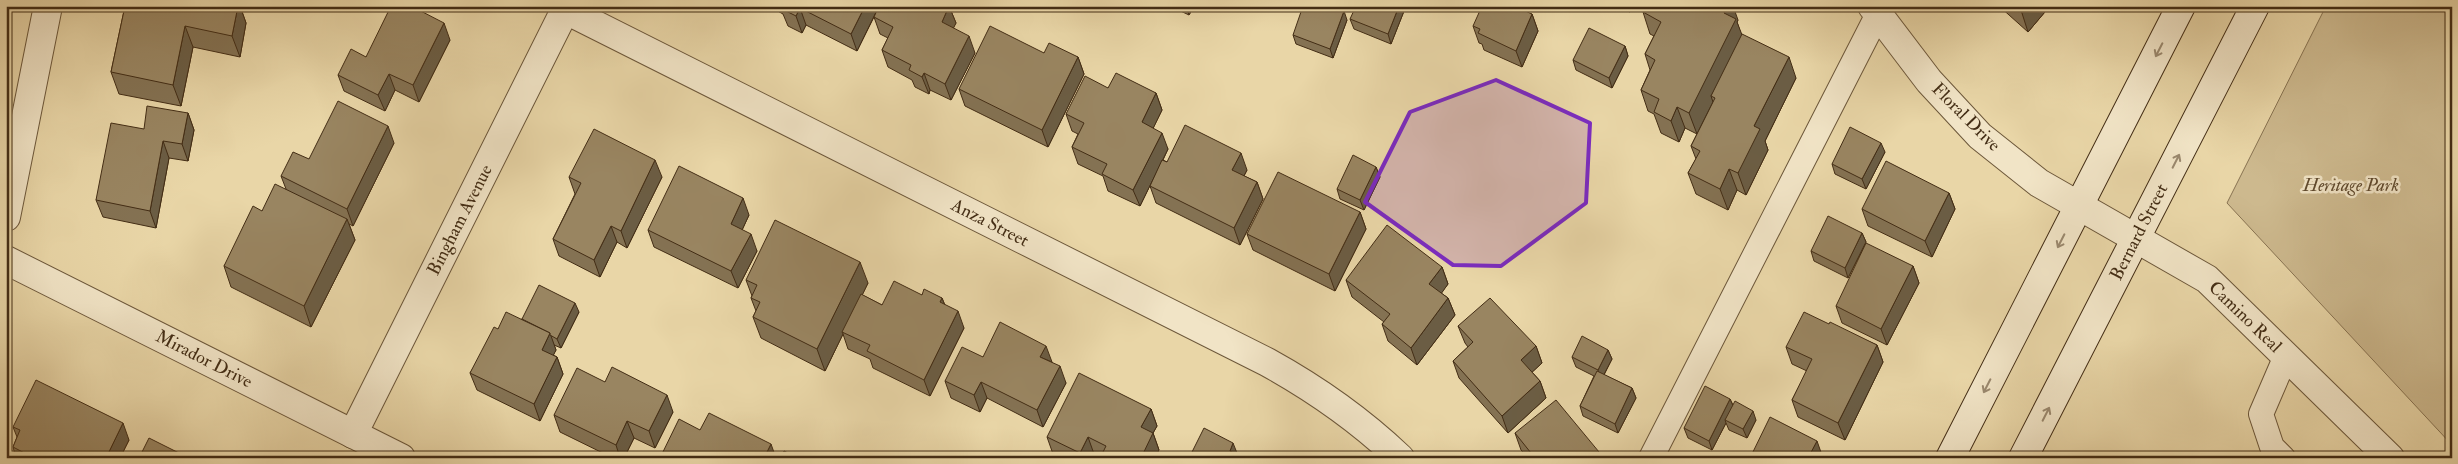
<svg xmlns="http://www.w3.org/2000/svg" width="2458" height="464" font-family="'IM FELL Double Pica',serif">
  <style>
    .green { fill: #cdb98e; stroke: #887352 }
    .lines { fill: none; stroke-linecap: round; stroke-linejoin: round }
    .lane-casing { stroke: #6c573a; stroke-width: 26 }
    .street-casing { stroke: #6c573a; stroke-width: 30 }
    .secondary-casing { stroke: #432d15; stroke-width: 30 }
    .lane { stroke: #f1e4c6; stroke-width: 24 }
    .street { stroke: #f1e4c6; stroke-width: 28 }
    .secondary { stroke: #f1e4c6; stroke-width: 28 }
    .wall { fill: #847253; stroke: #432d15 }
    .shaded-wall { fill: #6b5d44; stroke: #432d15 }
    .building { fill: #998561; stroke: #432d15 }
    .oneway { stroke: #9a886e }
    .marked { fill: #7b2cbf; fill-opacity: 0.2; stroke: #7b2cbf; stroke-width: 4; stroke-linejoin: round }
    .labels { text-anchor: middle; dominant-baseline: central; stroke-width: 5; stroke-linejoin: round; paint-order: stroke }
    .street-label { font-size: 18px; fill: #432d15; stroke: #f1e4c6 }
    .park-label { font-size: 18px; font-style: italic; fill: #5f492d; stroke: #f1e4c6 }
  </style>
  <rect width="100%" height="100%" fill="#e9d6a7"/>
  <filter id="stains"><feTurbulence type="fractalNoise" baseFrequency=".004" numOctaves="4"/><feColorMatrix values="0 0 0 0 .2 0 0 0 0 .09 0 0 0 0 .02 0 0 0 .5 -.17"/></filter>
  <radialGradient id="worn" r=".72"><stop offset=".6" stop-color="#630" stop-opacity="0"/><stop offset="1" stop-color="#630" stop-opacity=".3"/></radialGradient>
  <polygon class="green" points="2326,6 2452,6 2452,445 2227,203"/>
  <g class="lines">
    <g class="lane-casing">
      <g id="lane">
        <polyline points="1651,458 1878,14"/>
        <polyline points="2283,458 2272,447 2261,414 2286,356"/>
      </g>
    </g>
    <g class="street-casing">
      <g id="street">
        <polyline points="1872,6 1929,81 1980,136 2039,183 2207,279 2390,458"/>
        <path d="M566,10l701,352c49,27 93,58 133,96"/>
        <polyline points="6,217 48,6"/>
        <polyline points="6,260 401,458"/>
        <polyline points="353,434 567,6"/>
      </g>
    </g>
    <g class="secondary-casing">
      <g id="secondary">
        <polyline points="1950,458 2181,6"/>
        <polyline points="2023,458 2255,6"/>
      </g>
    </g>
    <use href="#lane" class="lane"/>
    <use href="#street" class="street"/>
    <use href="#secondary" class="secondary"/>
  </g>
  <g class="wall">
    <polygon points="125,6 240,6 246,23 240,57 193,47 181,106 119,94 111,72"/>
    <polygon points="773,6 949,6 956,23 953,28 975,53 951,100 930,90 929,94 915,87 912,80 888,67 882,50 888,38 880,34 874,17 857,51 806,25 802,33 788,26 783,14 774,9"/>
    <polygon points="1170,6 1194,6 1189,15"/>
    <polygon points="1406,6 1391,44 1354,29 1350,19"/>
    <polygon points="1614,6 1633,6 1630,12"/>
    <polygon points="1999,6 2050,6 2028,32"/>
    <polygon points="1643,12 1738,20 1737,22 1741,34 1796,78 1765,141 1768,150 1746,195 1737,190 1728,210 1696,194 1688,173 1696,159 1691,146 1697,134 1685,128 1679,142 1661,133 1654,114 1648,111 1641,90 1650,70 1645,54 1654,36 1650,34"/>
    <polygon points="1532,14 1538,31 1522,67 1484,50 1482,44 1479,43 1473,26"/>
    <polygon points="1347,20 1333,58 1296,44 1293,35"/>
    <polygon points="450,40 419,102 395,90 385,111 344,91 338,75 366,57"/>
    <polygon points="1625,46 1628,56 1612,88 1576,70 1573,60"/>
    <polygon points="1044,53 1078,57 1084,74 1048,147 965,106 959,89"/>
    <polygon points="1108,88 1156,93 1162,110 1153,128 1168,149 1163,160 1167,162 1247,170 1244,176 1257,182 1263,199 1240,245 1156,203 1150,186 1156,173 1140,206 1108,191 1103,176 1078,164 1072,147 1078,134 1072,131 1066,114"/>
    <polygon points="188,113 194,130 188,161 169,158 156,228 103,217 96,200 144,129"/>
    <polygon points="394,143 353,226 349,224 355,240 311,327 231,287 224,266 262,211 286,189 281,176"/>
    <polygon points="1885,152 1866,189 1835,174 1832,164"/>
    <polygon points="1376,167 1380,177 1364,210 1340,199 1337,189"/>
    <polygon points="569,177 662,177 627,248 617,242 600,277 559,256 553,239 575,194"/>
    <polygon points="1949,193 1955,209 1932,257 1868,226 1862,209"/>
    <polygon points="1360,212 1366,229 1335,291 1253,250 1247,234"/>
    <polygon points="749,215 742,230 757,251 738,288 654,247 648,230"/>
    <polygon points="1862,233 1866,242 1848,278 1814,261 1811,251"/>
    <polygon points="1913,266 1919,283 1887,345 1842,323 1836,306"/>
    <polygon points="1442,267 1448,284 1441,293 1448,298 1455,315 1417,365 1388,341 1382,324 1384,322 1352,297 1346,280"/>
    <polygon points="746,280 868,283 862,295 882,305 922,295 942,298 945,305 964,328 930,396 873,368 870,359 848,349 843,334 825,371 761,338 753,317 756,311 751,298 752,296"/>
    <polygon points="579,312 561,348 554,345 556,350 553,355 557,357 563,374 540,421 477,390 470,373 498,329 522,319"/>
    <polygon points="1829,324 1877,345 1883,362 1845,440 1798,417 1792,400 1807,371 1792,364 1786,347"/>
    <polygon points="1458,326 1536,346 1542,363 1532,372 1540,381 1546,398 1508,433 1459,378 1453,361 1468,347 1465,343"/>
    <polygon points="1608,350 1612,359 1604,375 1632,388 1636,398 1618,433 1583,416 1580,406 1594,376 1576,367 1572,357"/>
    <polygon points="983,357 1052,362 1066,383 1043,427 987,398 980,412 951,398 945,381"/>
    <polygon points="605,382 673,412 655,448 634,438 624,458 613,458 560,432 554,415"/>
    <polygon points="1730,399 1733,405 1756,420 1747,438 1729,430 1726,423 1712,450 1688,438 1684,428"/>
    <polygon points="1151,409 1157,426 1153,433 1159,450 1101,457 1094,454 1092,458 1061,458 1053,454 1047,437"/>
    <polygon points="13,427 129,440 120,458 16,458 13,447 17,437"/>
    <polygon points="1515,433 1604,458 1528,458 1521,450"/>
  </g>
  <g class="shaded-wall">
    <polygon points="238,6 240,6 246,23 240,57 232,36"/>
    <polygon points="865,6 879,6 857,51 851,34"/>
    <polygon points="949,6 956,23 948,39 942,22"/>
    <polygon points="1186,6 1194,6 1189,15"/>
    <polygon points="1399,6 1406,6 1391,44 1388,34"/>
    <polygon points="1628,6 1633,6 1630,12"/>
    <polygon points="1727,6 1733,6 1738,20 1737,22 1744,40 1711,96 1713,102 1697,134 1689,113 1724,13"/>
    <polygon points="2024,6 2050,6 2028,32 2021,10"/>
    <polygon points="800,8 806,25 802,33 796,16"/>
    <polygon points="1344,11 1347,20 1333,58 1330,49"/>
    <polygon points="1532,14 1538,31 1522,67 1516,51"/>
    <polygon points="444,23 450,40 419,102 413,85"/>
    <polygon points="185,26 193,47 181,106 173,85"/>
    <polygon points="969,36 975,53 951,100 945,84"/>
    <polygon points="1625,46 1628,56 1612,88 1609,78"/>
    <polygon points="1078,57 1084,74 1048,147 1042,130"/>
    <polygon points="1789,57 1796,78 1765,141 1768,150 1746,195 1738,173 1754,126"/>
    <polygon points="924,73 930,90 929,94 922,77"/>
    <polygon points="389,74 395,90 385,111 378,95"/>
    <polygon points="1156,93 1162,110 1148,139 1142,122"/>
    <polygon points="1677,107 1685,128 1679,142 1671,121"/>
    <polygon points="188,113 194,130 188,161 182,144"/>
    <polygon points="388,126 394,143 353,226 347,209"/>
    <polygon points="1162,133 1168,149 1140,206 1133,190"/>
    <polygon points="163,141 169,158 156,228 150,211"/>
    <polygon points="1881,143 1885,152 1866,189 1862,179"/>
    <polygon points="1241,153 1247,170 1238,187 1232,170"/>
    <polygon points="655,160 662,177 627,248 621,231"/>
    <polygon points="1376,167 1380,177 1364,210 1360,200"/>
    <polygon points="1729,169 1737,190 1728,210 1720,189"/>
    <polygon points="1257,182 1263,199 1240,245 1234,228"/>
    <polygon points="1949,193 1955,209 1932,257 1925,241"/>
    <polygon points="743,198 749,215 737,241 731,224"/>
    <polygon points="1360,212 1366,229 1335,291 1329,274"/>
    <polygon points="347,219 355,240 311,327 304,306"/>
    <polygon points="611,226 617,242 600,277 594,260"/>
    <polygon points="1862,233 1866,242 1848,278 1845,268"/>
    <polygon points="751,234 757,251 738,288 731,271"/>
    <polygon points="860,262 868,283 844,333 842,332 843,334 825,371 817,349"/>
    <polygon points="1913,266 1919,283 1887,345 1881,329"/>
    <polygon points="1442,267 1448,284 1436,301 1429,284"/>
    <polygon points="942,298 948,314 940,302"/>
    <polygon points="1448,298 1455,315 1417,365 1411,348"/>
    <polygon points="575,303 579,312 561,348 557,339"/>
    <polygon points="958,311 964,328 930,396 924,380"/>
    <polygon points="550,333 556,350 548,366 542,350"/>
    <polygon points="1877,345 1883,362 1845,440 1838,423"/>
    <polygon points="1046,346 1052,362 1040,357"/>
    <polygon points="1536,346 1542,363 1527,377 1521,360"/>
    <polygon points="1608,350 1612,359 1601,380 1598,370"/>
    <polygon points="557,357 563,374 540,421 534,404"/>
    <polygon points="1060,366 1066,383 1043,427 1037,410"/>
    <polygon points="1540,381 1546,398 1508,433 1502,416"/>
    <polygon points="981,382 987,398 980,412 974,395"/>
    <polygon points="1632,388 1636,398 1618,433 1615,424"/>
    <polygon points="667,395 673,412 655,448 649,431"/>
    <polygon points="1730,399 1734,408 1725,420 1726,423 1712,450 1709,441"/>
    <polygon points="1151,409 1157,426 1153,433 1159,450 1155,458 1141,458 1141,427"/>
    <polygon points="1753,411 1756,420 1747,438 1743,429"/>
    <polygon points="627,421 634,438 624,458 620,458 616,445"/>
    <polygon points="123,423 129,440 120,458 106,458"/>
    <polygon points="1088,437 1094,454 1092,458 1082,458 1080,453"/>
    <polygon points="1817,441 1823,458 1808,458"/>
    <polygon points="1233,443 1239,458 1230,451"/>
    <polygon points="771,444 776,458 764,458"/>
  </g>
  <g class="building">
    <polygon points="125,6 238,6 232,36 185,26 173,85 111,72"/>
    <polygon points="391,6 411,6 444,23 413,85 389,74 378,95 338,75 351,49 366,57"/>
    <polygon points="783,6 865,6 851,34 800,8 796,16 782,9"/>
    <polygon points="879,6 949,6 942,22 969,36 945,84 924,73 922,77 909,70 911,65 882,50 893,27 874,17"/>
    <polygon points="1303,6 1332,6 1344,11 1330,49 1293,35"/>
    <polygon points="1356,6 1399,6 1388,34 1350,19"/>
    <polygon points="1482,6 1514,6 1532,14 1516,51 1478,33 1480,29 1473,26"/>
    <polygon points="1646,6 1727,6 1724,13 1736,19 1689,113 1677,107 1671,121 1654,112 1659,99 1641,90 1655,60 1645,54 1661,22 1643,12"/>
    <polygon points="2016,6 2024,6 2021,10"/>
    <polygon points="990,26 1044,53 1049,43 1078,57 1042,130 959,89"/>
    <polygon points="1589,28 1625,46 1609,78 1573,60"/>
    <polygon points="1742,34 1789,57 1754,126 1760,129 1738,173 1729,169 1720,189 1688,173 1700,151 1691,146 1715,98 1711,96"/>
    <polygon points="1116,73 1156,93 1142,122 1162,133 1133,190 1102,174 1107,164 1072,147 1084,123 1066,114 1085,76 1108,88"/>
    <polygon points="338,101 388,126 347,209 281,176 293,152 309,159"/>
    <polygon points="147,106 188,113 182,144 163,141 150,211 96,200 111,123 144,129"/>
    <polygon points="1185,125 1241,153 1232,170 1257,182 1234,228 1150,186 1162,160 1167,162"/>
    <polygon points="1850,127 1881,143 1862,179 1832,164"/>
    <polygon points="594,129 655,160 621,231 611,226 594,260 553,239 581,183 569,177"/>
    <polygon points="1353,155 1376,167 1360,200 1337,189"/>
    <polygon points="1886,161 1949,193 1925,241 1862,209"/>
    <polygon points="679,166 743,198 731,224 751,234 731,271 648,230"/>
    <polygon points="1278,172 1360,212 1329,274 1247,234"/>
    <polygon points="275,184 347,219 304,306 224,266 253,206 262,211"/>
    <polygon points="1828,216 1862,233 1845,268 1811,251"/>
    <polygon points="775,220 860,262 817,349 753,317 760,302 751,298 757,285 746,280"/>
    <polygon points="1387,225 1442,267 1429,284 1448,298 1411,348 1382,324 1390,314 1346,280"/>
    <polygon points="1866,243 1913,266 1881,329 1836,306"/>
    <polygon points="894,281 922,295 924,289 942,298 940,302 958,311 924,380 867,351 870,345 842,332 861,294 882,305"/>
    <polygon points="539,285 575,303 557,339 550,335 550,333 522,319"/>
    <polygon points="1490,298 1536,346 1521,360 1540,381 1502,416 1453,361 1473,342 1458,326"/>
    <polygon points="506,312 550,333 542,350 557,357 534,404 470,373 494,327 498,329"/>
    <polygon points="1804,312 1829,324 1830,322 1877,345 1838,423 1792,400 1812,359 1786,347"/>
    <polygon points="1000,322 1046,346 1040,357 1060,366 1037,410 981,382 974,395 945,381 962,347 983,357"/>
    <polygon points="1582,336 1608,350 1598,370 1572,357"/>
    <polygon points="612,367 667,395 649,431 627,421 616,445 554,415 577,368 605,382"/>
    <polygon points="1597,371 1632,388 1615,424 1580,406"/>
    <polygon points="1079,373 1151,409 1141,427 1153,433 1141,458 1100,458 1106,446 1088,437 1080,453 1047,437"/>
    <polygon points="36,380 123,423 106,458 34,458 13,447 20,430 13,427"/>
    <polygon points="1705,386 1730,399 1709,441 1684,428"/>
    <polygon points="1556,400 1604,458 1535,458 1515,433"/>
    <polygon points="1735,401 1753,411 1743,429 1725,420"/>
    <polygon points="709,413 771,444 764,458 660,458 679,419 700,430"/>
    <polygon points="1770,417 1817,441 1808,458 1750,458"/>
    <polygon points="1204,428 1233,443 1230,451 1242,458 1189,458"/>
    <polygon points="149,438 189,458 139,458"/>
    <polygon points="784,451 798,458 780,458"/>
    <polygon points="855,453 864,458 853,458"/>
  </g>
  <defs><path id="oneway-shaft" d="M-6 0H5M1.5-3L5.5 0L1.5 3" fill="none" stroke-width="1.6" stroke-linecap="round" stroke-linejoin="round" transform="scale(1.25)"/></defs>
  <g class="oneway">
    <use href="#oneway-shaft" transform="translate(2159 50) rotate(117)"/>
    <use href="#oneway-shaft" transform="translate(2176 161) rotate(-63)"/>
    <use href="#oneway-shaft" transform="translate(2061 241) rotate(117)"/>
    <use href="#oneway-shaft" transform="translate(1987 386) rotate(117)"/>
    <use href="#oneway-shaft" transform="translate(2046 414) rotate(-63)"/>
  </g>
  <path class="marked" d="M1496,80l94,43 -4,80 -85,63 -48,-1 -88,-63 45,-90z"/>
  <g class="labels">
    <g class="street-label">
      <text transform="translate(1966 117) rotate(45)">Floral Drive</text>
      <text transform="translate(460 220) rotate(-63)">Bingham Avenue</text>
      <text transform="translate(990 223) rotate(27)">Anza Street</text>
      <text transform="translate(2139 232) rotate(-63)">Bernard Street</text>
      <text transform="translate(2245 317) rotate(44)">Camino Real</text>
      <text transform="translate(204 359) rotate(27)">Mirador Drive</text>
    </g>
    <g class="park-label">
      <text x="2351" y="185">Heritage Park</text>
    </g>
  </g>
  <rect width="2458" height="464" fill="none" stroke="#e9d6a7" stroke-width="25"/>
  <rect x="8" y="8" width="2443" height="449" fill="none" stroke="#432d15" stroke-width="2.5"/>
  <rect x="12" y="12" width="2433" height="439" fill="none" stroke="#432d15"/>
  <rect width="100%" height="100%" filter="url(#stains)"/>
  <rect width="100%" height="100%" fill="url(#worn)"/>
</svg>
